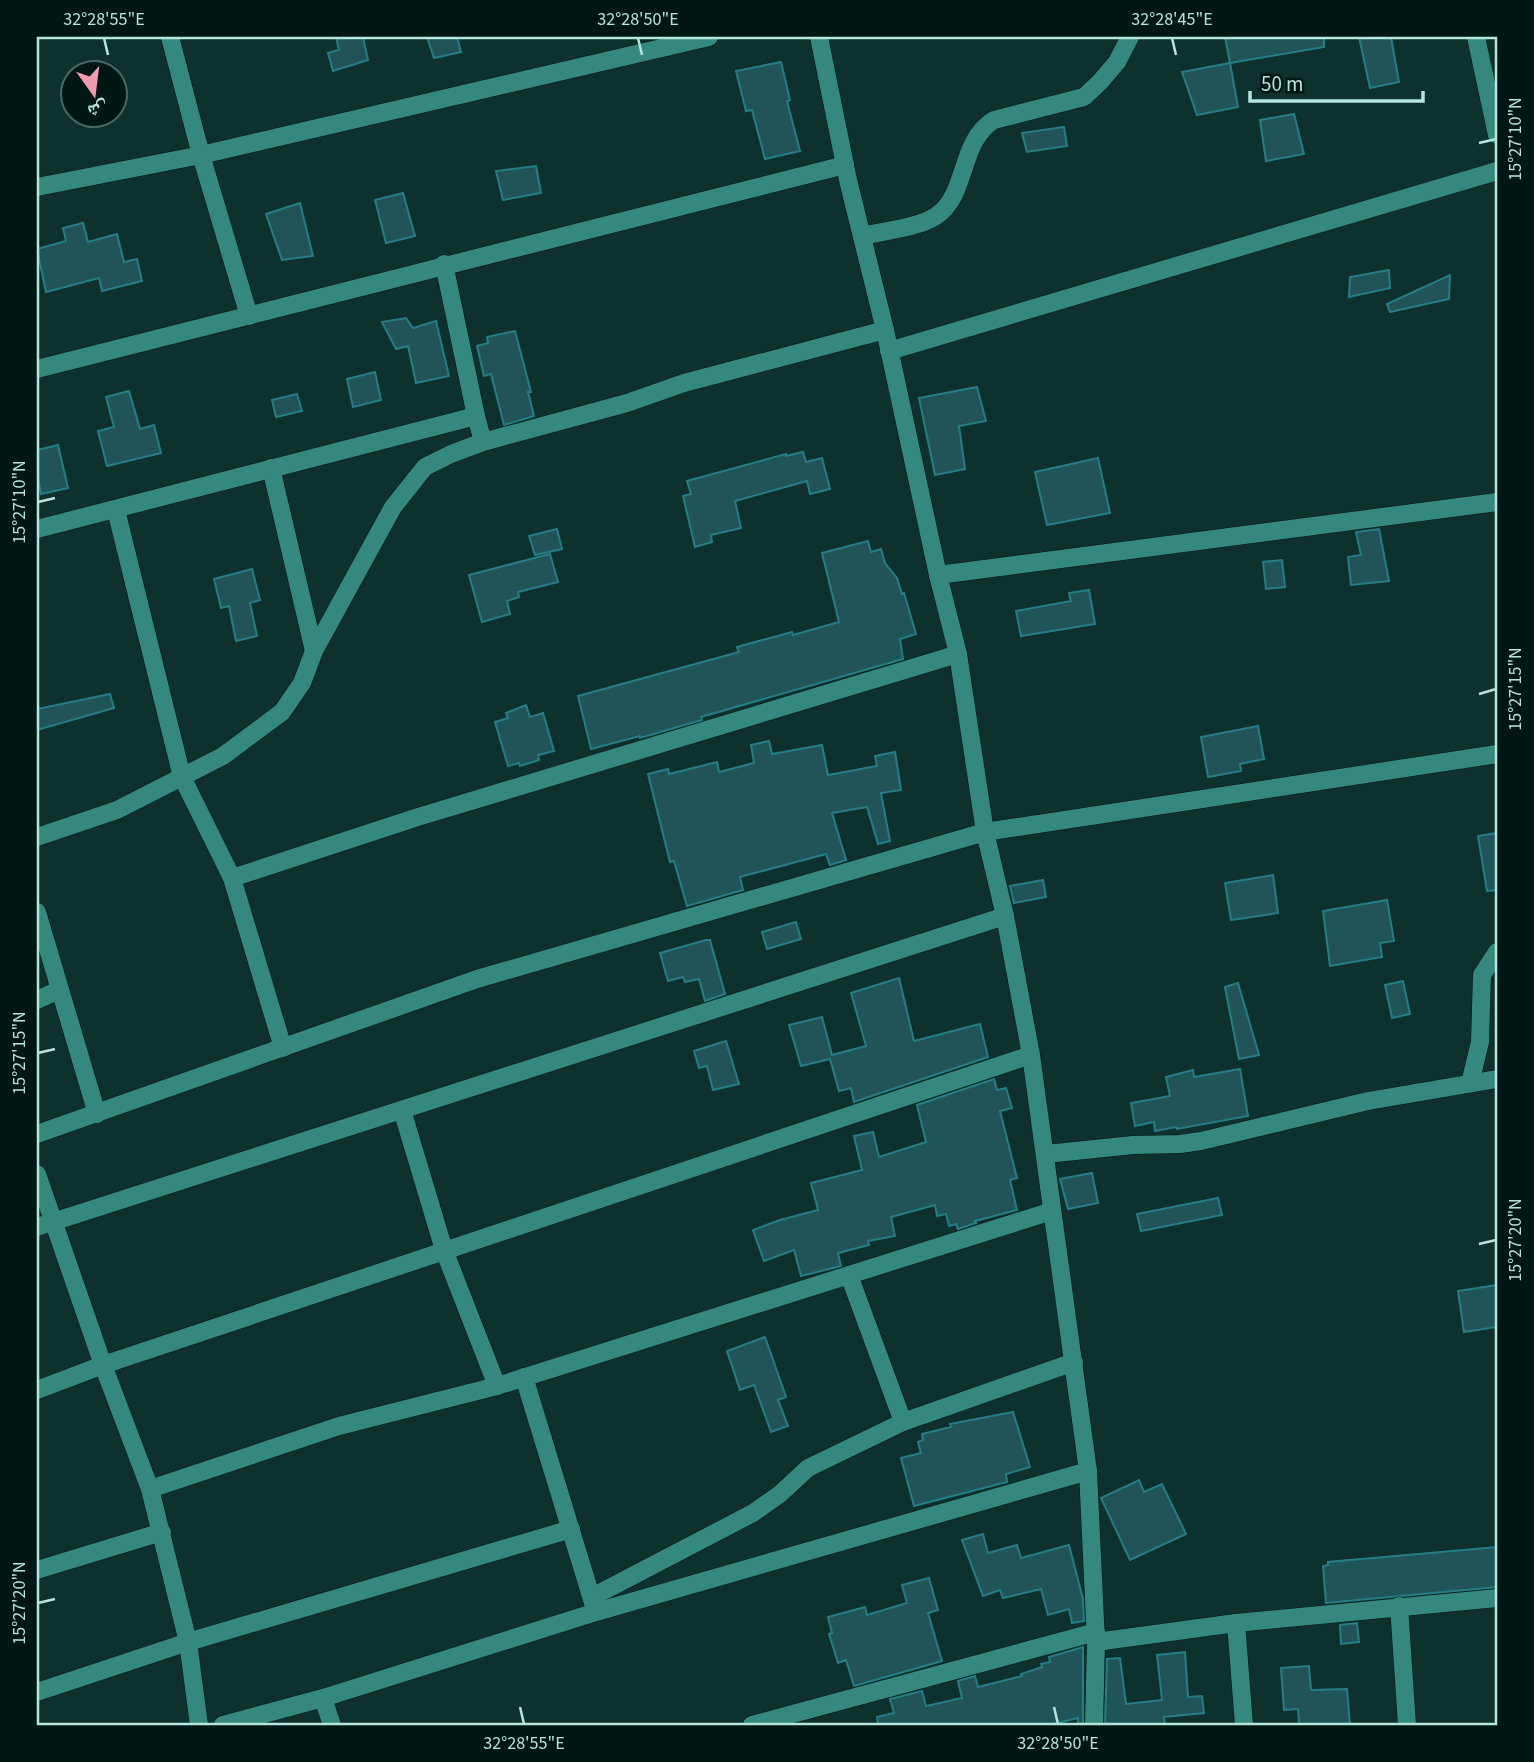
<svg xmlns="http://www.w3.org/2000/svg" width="1534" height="1762" font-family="'Source Sans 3','Noto Naskh Arabic',sans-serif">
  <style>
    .building { fill: #215459; stroke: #257e86; stroke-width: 2 }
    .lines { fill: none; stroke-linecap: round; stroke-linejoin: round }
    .street-casing { stroke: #081614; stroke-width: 19 }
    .street { stroke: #35887e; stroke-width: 18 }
    .ticks { fill: none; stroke: #b5e5dd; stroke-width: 2.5 }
    .neatline { fill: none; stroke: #b5e5dd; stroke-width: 2.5 }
    .ticks-label { font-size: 18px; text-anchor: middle; fill: #b5e5dd }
  </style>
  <rect width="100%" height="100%" fill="#0e312d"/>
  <g class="building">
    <polygon points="336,37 363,37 368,60 333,71 328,53 339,50"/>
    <polygon points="427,37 457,37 461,52 434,58"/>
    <polygon points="1225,37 1324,37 1324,47 1230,63"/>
    <polygon points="1359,37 1391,37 1399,82 1370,88"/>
    <polygon points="781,62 790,100 787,101 800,151 765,159 752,110 746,111 736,71"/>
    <polygon points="1230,63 1238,107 1197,115 1182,72"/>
    <polygon points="1294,114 1304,154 1266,161 1260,120"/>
    <polygon points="1064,127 1067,146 1027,152 1022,133"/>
    <polygon points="536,166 541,193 503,200 496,171"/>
    <polygon points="403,193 415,236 386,243 375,200"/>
    <polygon points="300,203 313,256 282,260 266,214"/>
    <polygon points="83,223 88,242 117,234 124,262 137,259 142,281 102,291 99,278 46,292 37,249 66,241 63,228"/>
    <polygon points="1389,270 1390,288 1349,297 1350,277"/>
    <polygon points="1450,275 1449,299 1390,312 1387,304"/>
    <polygon points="406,318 413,328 436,321 449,376 416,383 408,346 396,349 382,322"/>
    <polygon points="515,331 531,392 528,392 534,416 504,425 491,374 484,376 477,346 488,343 487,337"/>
    <polygon points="375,372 381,400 353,407 347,379"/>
    <polygon points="977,387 986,421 959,426 965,469 935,475 919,398"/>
    <polygon points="129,391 140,429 154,425 161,453 107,466 98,431 114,427 106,397"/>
    <polygon points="297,394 302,411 276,417 272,400"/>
    <polygon points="58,445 68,488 41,494 37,473 37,450"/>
    <polygon points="803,452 806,462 822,458 830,489 810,494 807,481 735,501 741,528 711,535 712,542 695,547 683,496 691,494 687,481 786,454 786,456"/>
    <polygon points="1098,458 1110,513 1047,525 1035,472"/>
    <polygon points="557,529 562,549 535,555 529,536"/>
    <polygon points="1379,529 1389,581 1351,585 1348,557 1361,555 1356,532"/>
    <polygon points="868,541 871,552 881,549 885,563 897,578 902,594 904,593 916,634 900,639 903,659 701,717 702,720 640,738 640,736 591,749 578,696 739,652 737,647 792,632 793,635 839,622 822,553"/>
    <polygon points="550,554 558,582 518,592 519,597 507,601 510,614 482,622 469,575"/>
    <polygon points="1282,560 1285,587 1266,589 1263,562"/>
    <polygon points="252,569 260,600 250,603 257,636 236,641 229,606 221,608 214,579"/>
    <polygon points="1089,590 1095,624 1021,636 1016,611 1071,601 1069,593"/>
    <polygon points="110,694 114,708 37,730 37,709"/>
    <polygon points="526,705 530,717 543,713 554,751 538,755 539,760 520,766 519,763 508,766 495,722 508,718 506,713"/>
    <polygon points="1258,726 1264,759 1240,764 1241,771 1208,777 1201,737"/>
    <polygon points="769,741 772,754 822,745 828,775 877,766 875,756 895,752 901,790 881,793 890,841 878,844 867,807 832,813 846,860 830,865 826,854 740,877 743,890 687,906 674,861 670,862 648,774 668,769 669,774 717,762 719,772 754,763 751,745"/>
    <polygon points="1497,833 1497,890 1487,891 1478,836"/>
    <polygon points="1273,875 1278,913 1231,920 1225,883"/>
    <polygon points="1043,880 1046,897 1014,903 1010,886"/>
    <polygon points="1387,900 1394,941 1380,943 1382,957 1330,966 1323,911"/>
    <polygon points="796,922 801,939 767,949 762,932"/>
    <polygon points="706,940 710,940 725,994 705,1001 699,979 685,982 683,977 668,981 660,953"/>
    <polygon points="899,978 914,1041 980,1024 988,1057 854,1102 851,1088 839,1091 830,1059 801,1066 789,1025 822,1017 832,1055 866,1046 851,993"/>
    <polygon points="1403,981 1410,1014 1392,1018 1385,985"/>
    <polygon points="1238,983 1259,1055 1239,1059 1225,987"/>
    <polygon points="726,1041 739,1084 713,1090 707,1066 699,1068 694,1051"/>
    <polygon points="1240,1069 1248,1116 1177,1129 1176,1127 1155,1131 1154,1122 1135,1126 1131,1103 1170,1096 1166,1077 1193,1070 1194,1077"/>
    <polygon points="994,1079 997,1090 1006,1088 1012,1108 1000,1111 1017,1178 1010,1180 1017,1210 975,1221 976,1223 958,1229 956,1224 949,1226 946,1214 937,1216 935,1205 891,1217 895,1236 868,1241 869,1245 838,1253 841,1266 801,1276 794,1250 764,1261 753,1230 780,1220 818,1210 811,1183 862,1170 854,1136 873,1132 879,1157 926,1142 917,1105"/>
    <polygon points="1092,1173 1098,1203 1068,1209 1060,1179"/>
    <polygon points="1218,1198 1222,1215 1141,1231 1137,1214"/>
    <polygon points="1497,1285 1497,1327 1464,1332 1458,1291"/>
    <polygon points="765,1337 786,1397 778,1400 788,1426 771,1432 754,1385 740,1390 727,1351"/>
    <polygon points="1013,1412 1030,1467 1006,1474 1007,1482 914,1506 901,1458 921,1453 918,1442 923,1440 922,1434 951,1427 950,1424"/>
    <polygon points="1139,1480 1144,1492 1162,1484 1186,1534 1130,1560 1101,1498"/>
    <polygon points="983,1534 988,1553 1017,1545 1021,1558 1069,1545 1083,1599 1084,1621 1072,1623 1069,1609 1048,1615 1041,1589 1003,1598 1000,1590 983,1596 962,1540"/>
    <polygon points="1497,1547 1497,1587 1326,1603 1323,1566 1328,1565 1328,1562"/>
    <polygon points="929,1578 938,1610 928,1613 942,1661 854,1686 846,1660 838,1663 829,1634 832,1633 828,1617 865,1607 867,1615 907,1603 902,1585"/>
    <polygon points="1357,1623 1359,1642 1341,1644 1340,1625"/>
    <polygon points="1083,1647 1083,1725 1078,1725 1078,1718 1049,1725 878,1725 877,1717 894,1713 890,1699 922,1691 926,1706 962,1698 958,1681 975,1676 978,1687 1022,1676 1021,1674 1042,1667 1041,1664 1050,1662 1049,1657"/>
    <polygon points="1185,1652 1188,1697 1202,1696 1204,1713 1164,1717 1165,1725 1105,1725 1107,1659 1120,1658 1126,1704 1162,1700 1157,1655"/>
    <polygon points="1309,1666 1311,1690 1347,1689 1350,1725 1299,1725 1298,1709 1284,1710 1281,1668"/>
  </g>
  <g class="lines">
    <g class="street-casing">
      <g id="street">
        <polyline points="170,37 201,155 249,316"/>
        <polyline points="819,37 848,180 885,330 938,575 958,654 985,832 1005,916 1031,1055 1088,1471 1096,1642 1094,1725"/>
        <polyline points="1476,37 1497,135"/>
        <polyline points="37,187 201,155 709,37"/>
        <path d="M862,236c21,-5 56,-8 74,-20 32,-21 23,-75 58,-96l90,-23 16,-15 17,-20 13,-25"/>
        <polyline points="444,264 476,416 483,442"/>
        <polyline points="889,351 1497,171"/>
        <polyline points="37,369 845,165"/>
        <polyline points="271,468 314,651"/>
        <polyline points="116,510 182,777 232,878 283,1048"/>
        <polyline points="37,529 476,416"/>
        <polyline points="938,575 1497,502"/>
        <polyline points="37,837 117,810 223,756 282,712 302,683 314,651 393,507 425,467 451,454 483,442 627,403 684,383 885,330"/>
        <polyline points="232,878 418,817 958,654"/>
        <polyline points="37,912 97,1114"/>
        <polyline points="37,1000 59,990"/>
        <polyline points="1470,1083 1480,1042 1482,975 1497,952"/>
        <polyline points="402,1110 444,1250 497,1386"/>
        <polyline points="37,1134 477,979 985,832 1497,754"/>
        <polyline points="1046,1154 1133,1145 1180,1144 1201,1141 1368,1101 1497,1079"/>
        <polyline points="37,1174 103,1365 150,1489 188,1642 199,1725"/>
        <polyline points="37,1227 1005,916"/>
        <polyline points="849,1275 903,1422"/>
        <polyline points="524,1377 594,1606"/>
        <polyline points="37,1390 103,1365 1031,1055"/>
        <polyline points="150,1489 339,1426 497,1386 1052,1211"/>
        <polyline points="37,1570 162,1532"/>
        <polyline points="592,1597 753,1513 780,1494 808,1468 903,1422 1074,1362"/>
        <polyline points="1399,1606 1407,1725"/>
        <polyline points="1236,1623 1244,1725"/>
        <polyline points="1096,1642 1236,1623 1497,1598"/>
        <polyline points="37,1692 188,1642 571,1529"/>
        <polyline points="323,1698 332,1725"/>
        <polyline points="223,1725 323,1698 596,1612 1088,1471"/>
        <polyline points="752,1725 1096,1632"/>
      </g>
    </g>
    <use href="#street" class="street"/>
  </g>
  <path class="ticks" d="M104,38l4,17M638,38l4,17M1172,38l4,17M1479,143l17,-4M38,502l17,-4M1479,694l17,-5M38,1053l17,-4M1479,1244l17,-4M38,1603l17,-4M520,1707l4,17M1054,1707l4,17"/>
  <rect width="1534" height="1762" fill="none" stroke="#011714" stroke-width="77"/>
  <g transform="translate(94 94) rotate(166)"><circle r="33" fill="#011714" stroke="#496964" stroke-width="2"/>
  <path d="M0-5L12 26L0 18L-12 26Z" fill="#f29aaf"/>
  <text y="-10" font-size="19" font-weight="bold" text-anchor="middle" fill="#b5e5dd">ش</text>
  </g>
  <path d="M1250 91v10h173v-10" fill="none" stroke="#b5e5dd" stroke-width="3.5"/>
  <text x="1261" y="91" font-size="21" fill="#b5e5dd" stroke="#011714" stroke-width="5" paint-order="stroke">50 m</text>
  <rect x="38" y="38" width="1458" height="1686" class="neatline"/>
  <g class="ticks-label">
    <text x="104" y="25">32°28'55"E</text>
    <text x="638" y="25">32°28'50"E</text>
    <text x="1172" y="25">32°28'45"E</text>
    <text transform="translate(1515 139) rotate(-90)" y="6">15°27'10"N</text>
    <text transform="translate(19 502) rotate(-90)" y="6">15°27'10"N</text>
    <text transform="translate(1515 689) rotate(-90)" y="6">15°27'15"N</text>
    <text transform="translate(19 1053) rotate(-90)" y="6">15°27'15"N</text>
    <text transform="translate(1515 1240) rotate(-90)" y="6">15°27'20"N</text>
    <text transform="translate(19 1603) rotate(-90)" y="6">15°27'20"N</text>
    <text x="524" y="1749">32°28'55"E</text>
    <text x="1058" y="1749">32°28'50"E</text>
  </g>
</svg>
